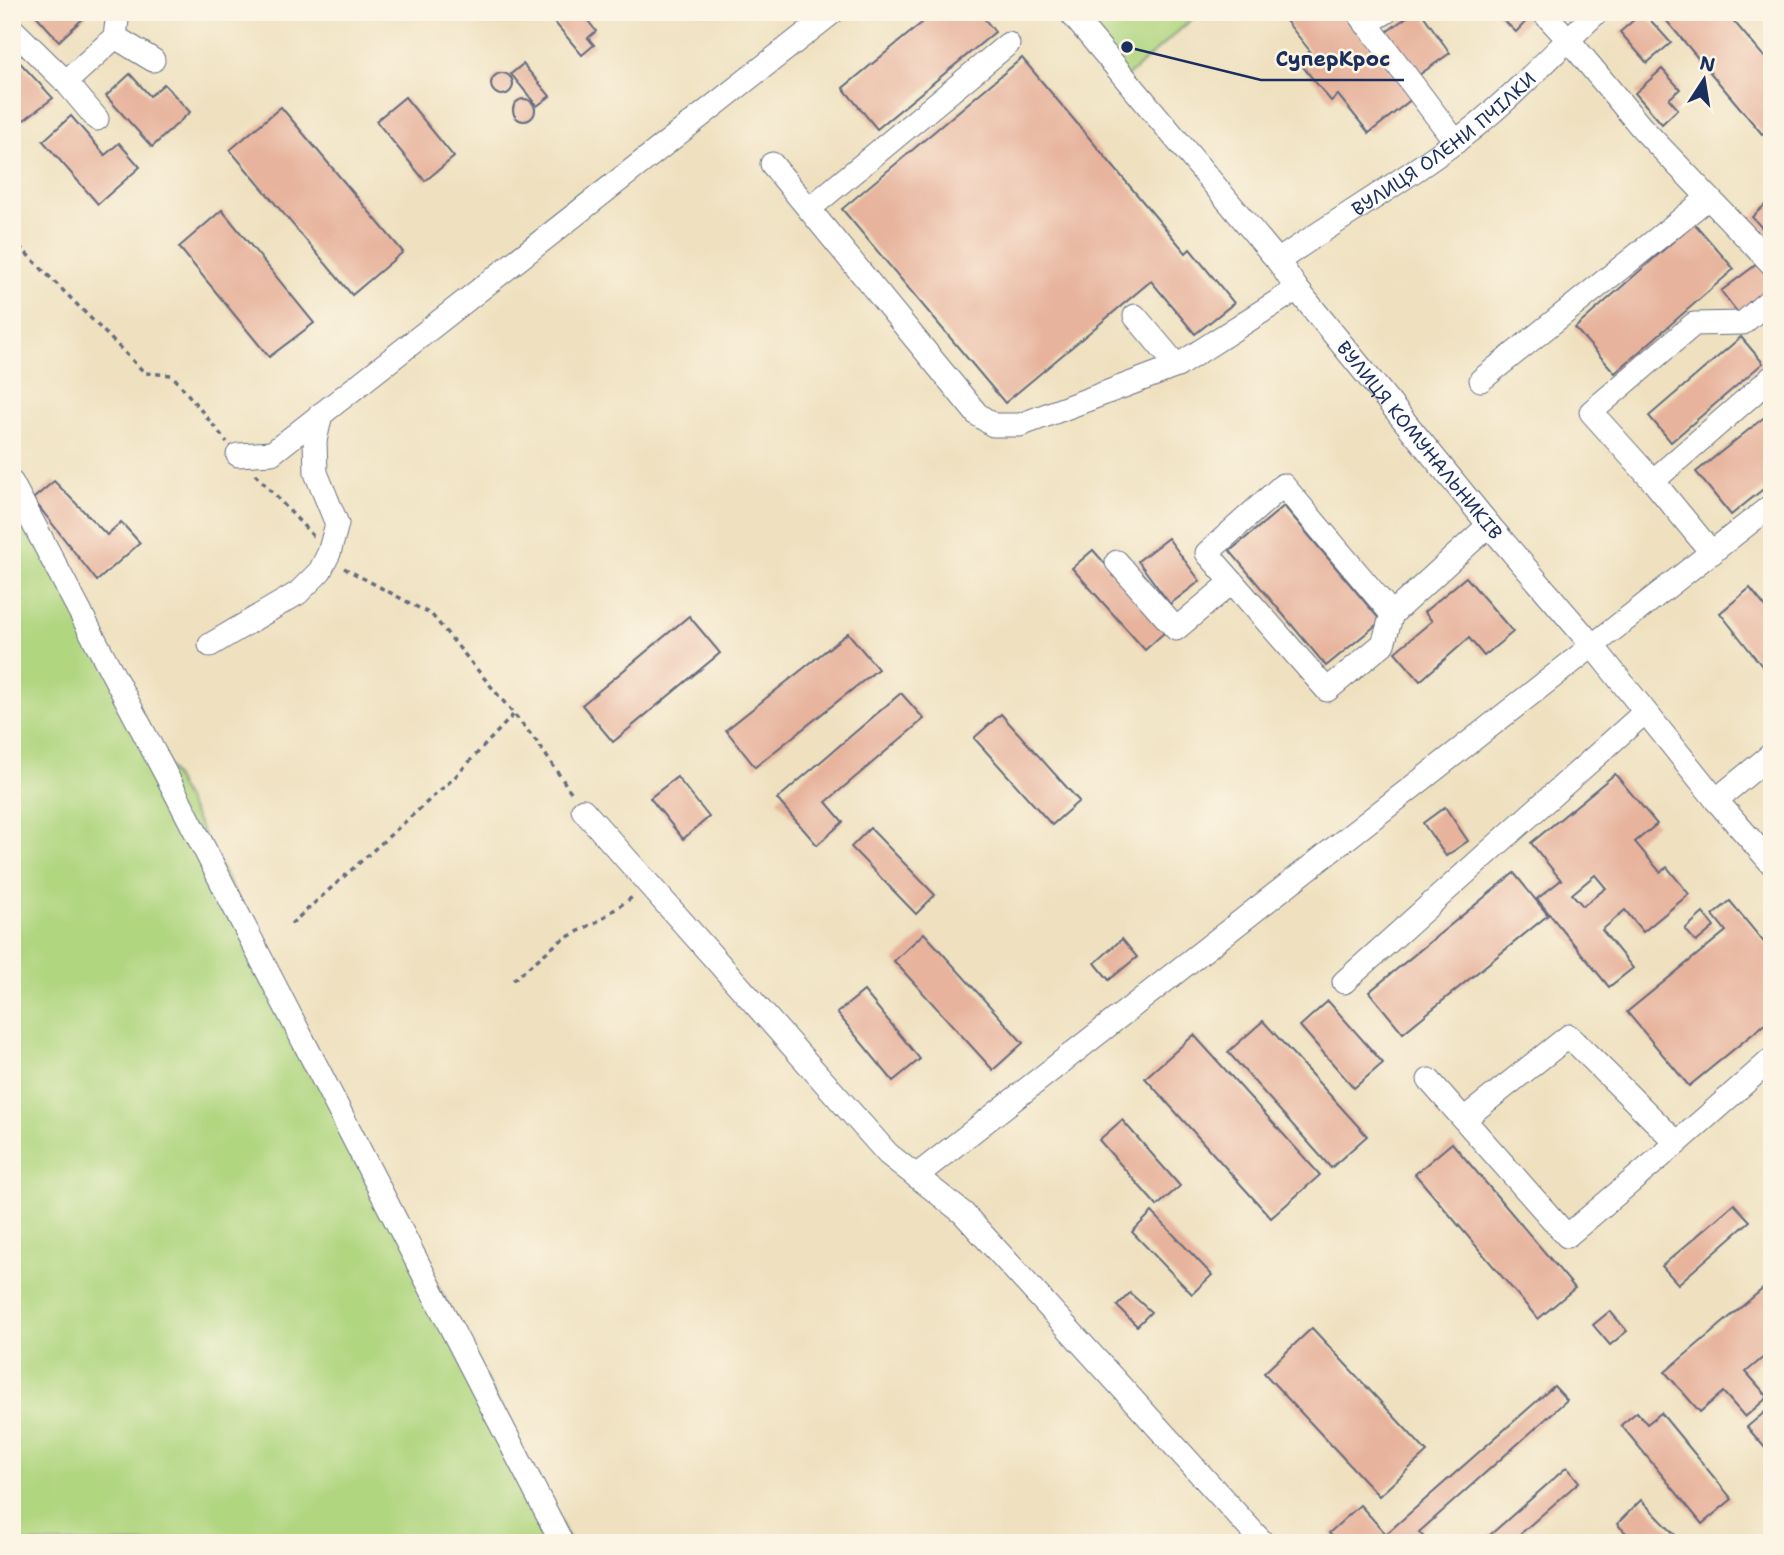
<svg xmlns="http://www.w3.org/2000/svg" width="1784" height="1555" font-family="'Shantell Sans',sans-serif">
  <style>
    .grass { fill: #b0d680; stroke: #66826f; stroke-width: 2 }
    .building { fill: #e7b39c; fill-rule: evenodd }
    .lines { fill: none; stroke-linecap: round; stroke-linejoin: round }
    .minor-casing { stroke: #656d80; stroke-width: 25 }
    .path { stroke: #656d80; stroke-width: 3.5; stroke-dasharray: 5 5; stroke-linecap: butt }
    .minor { stroke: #fff; stroke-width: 23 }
    .labels { text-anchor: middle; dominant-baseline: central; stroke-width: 5; stroke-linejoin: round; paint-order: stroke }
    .street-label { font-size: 19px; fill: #1b2f5e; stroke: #fcf5e5 }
    .leader { fill: none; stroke: #1b2f5e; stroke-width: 2.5 }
    .callout-dot { fill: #1b2f5e; stroke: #fcf5e5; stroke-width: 2.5 }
    .callout-label { font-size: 21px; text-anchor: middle; font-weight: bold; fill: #1b2f5e; stroke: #fcf5e5; stroke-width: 5; stroke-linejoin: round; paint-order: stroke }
  </style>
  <rect width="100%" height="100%" fill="#fcf5e5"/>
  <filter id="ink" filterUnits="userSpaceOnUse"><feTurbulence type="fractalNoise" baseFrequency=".0143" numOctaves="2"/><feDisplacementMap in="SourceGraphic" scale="14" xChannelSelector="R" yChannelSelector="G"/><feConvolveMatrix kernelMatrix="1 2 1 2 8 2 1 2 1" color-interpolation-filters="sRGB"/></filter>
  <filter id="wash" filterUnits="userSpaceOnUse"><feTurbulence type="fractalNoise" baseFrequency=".00686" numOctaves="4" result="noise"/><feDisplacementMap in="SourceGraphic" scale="28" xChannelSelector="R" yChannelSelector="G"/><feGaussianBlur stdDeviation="1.57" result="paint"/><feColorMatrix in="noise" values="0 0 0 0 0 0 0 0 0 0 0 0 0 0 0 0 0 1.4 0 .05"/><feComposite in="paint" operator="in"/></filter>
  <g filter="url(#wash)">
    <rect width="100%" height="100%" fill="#efe1c0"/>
    <g class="grass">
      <polygon points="1065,12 1200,12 1122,81"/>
      <polygon points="12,458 34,506 571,1543 12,1543"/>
    </g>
    <g id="blocks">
      <g class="building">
        <polygon points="33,12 90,12 59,41"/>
        <polygon points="546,12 581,12 596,31 588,38 594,45 582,55"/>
        <polygon points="935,12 979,12 995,32 877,129 843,88"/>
        <polygon points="1279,12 1343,12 1413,98 1369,133 1338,95 1331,101 1298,61 1310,51"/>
        <polygon points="1414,12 1421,12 1450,53 1416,77 1385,33"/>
        <polygon points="1495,12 1527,12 1531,16 1516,32"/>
        <polygon points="1643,12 1671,43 1647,63 1620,32"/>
        <polygon points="1662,12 1726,12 1772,66 1772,126 1762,134 1660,13"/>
        <polygon points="12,54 53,98 24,120 12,107"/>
        <polygon points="1022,58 1186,253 1190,249 1234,303 1195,334 1151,281 1005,403 842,209"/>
        <polygon points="523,64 550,96 537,106 511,74"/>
        <polygon points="1662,69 1680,89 1669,99 1678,109 1662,124 1635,93"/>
        <circle cx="502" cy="84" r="11"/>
        <polygon points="130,74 150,96 164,84 190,112 152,147 106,96"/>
        <polygon points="405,97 454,157 425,181 376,121"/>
        <circle cx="524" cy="110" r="11"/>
        <polygon points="281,107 403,252 352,295 230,150"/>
        <polygon points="71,116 105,155 119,143 140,167 98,204 43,141"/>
        <polygon points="1768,202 1772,207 1772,239 1752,217"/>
        <polygon points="222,210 314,323 269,357 179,247"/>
        <polygon points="1694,223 1734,269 1615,373 1575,328"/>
        <polygon points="1761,261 1772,276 1772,290 1739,314 1721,291"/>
        <polygon points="1741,337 1763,363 1671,442 1649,416"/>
        <polygon points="1772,411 1772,482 1731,515 1696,472"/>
        <polygon points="54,481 107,535 121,522 140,543 97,581 33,499"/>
        <polygon points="1284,506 1381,621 1326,666 1230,551"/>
        <polygon points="1168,538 1200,581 1170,604 1138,561"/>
        <polygon points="1093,550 1165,632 1145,650 1072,568"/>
        <polygon points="1466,577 1513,632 1484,656 1469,638 1420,681 1395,652 1432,621 1424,612"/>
        <polygon points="1750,588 1772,615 1772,658 1762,666 1720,613"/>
        <polygon points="689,616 720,653 613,742 582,705"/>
        <polygon points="848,633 878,669 755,767 726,730"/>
        <polygon points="901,693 924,719 826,802 843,822 817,845 777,799"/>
        <polygon points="1001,714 1079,801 1052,825 974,738"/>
        <path d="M1615,774l42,50 -22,18 25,30 7,-5 22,27 -46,38 -18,-22 -23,20 31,38 -24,19 -72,-88 24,-19 -30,-37zM1595,875l11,13 -23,18 -11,-12z"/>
        <polygon points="677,777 709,817 683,839 650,798"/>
        <polygon points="1445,807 1468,841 1446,856 1423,823"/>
        <polygon points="870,828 935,895 916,914 851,847"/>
        <polygon points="1514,873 1548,915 1403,1033 1369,992"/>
        <polygon points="1730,901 1772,952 1772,1018 1689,1086 1627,1012 1726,931 1713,915"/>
        <polygon points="1703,913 1714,927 1696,942 1685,929"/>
        <polygon points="924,933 1023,1043 993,1070 894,961"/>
        <polygon points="1122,939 1137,957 1109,980 1095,963"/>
        <polygon points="864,991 920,1059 893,1081 837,1013"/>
        <polygon points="1328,1001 1383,1063 1354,1088 1300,1026"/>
        <polygon points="1263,1021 1367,1136 1331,1168 1228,1052"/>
        <polygon points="1194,1035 1320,1175 1271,1218 1145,1078"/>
        <polygon points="1122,1120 1180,1186 1157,1206 1099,1140"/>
        <polygon points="1452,1143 1575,1288 1538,1319 1415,1174"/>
        <polygon points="1734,1204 1750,1221 1678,1284 1662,1266"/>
        <polygon points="1152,1212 1212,1275 1192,1294 1132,1232"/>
        <polygon points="1772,1281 1772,1350 1746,1372 1768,1397 1745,1417 1723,1392 1700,1412 1665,1372"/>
        <polygon points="1130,1293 1151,1312 1137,1326 1117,1306"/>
        <polygon points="1610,1311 1627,1331 1610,1345 1593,1325"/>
        <polygon points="1312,1328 1427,1452 1379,1496 1264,1373"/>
        <polygon points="1554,1386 1567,1400 1419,1532 1429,1543 1338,1543 1329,1533 1360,1505 1386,1534"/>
        <polygon points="1772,1406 1772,1456 1747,1427"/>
        <polygon points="1637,1412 1647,1424 1661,1413 1732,1499 1702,1524 1621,1425"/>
        <polygon points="1567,1467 1579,1482 1510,1543 1481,1543"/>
        <polygon points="1641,1500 1683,1543 1636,1543 1617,1524"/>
      </g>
    </g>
  </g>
  <g filter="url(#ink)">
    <use href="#blocks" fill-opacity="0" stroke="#656d80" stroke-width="2"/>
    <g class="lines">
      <g class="minor-casing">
        <g id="minor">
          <path id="s1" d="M1070,12l208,249 19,28 192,236 103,120 124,155 56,64"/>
          <polyline points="1358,12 1456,142"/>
          <polyline points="1543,12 1568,39 1641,127 1772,264"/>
          <polyline points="1366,24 1386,12"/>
          <polyline points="12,29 66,82 115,37 118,12"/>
          <polyline points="115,37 153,60"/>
          <polyline points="66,82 97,119"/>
          <polyline points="772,164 977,414 993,425 1020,425 1177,366"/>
          <polyline points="809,209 1008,44"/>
          <path id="s2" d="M1278,261c58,-41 120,-76 177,-119 52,-38 95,-86 142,-130"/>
          <polyline points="1772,298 1743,323 1694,324 1591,412 1653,481 1772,377"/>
          <polyline points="1135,316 1177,366 1297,289"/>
          <polyline points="1481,380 1708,198"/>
          <polyline points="238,455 272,453 833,12"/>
          <polyline points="1653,481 1712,553"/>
          <polyline points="12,483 173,788 562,1543"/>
          <polyline points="1117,562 1176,629 1232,582"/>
          <polyline points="1392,614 1383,644 1327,690 1207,553 1283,485 1392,614 1489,525"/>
          <polyline points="210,645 298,593 320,571 329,553 337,524 316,473 315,441 321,414"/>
          <polyline points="1716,800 1772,754"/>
          <polyline points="583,810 888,1154 963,1213 1263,1543"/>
          <polyline points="1344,982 1645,712"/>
          <polyline points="1429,1080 1567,1236 1677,1143 1772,1059"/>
          <polyline points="1464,1119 1569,1036 1677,1143"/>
          <polyline points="916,1176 1772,505"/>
        </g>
      </g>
      <g class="path">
        <polyline points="12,239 145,373 172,375 227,442"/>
        <polyline points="255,474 314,537"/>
        <polyline points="344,568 432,615 537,742 573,795"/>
        <polyline points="291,924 454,778 514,714"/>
        <polyline points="513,980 560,941 598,921 634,896"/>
      </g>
      <use href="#minor" class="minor"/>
    </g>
  </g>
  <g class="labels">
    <g class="street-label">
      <text stroke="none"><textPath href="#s2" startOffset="203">ВУЛИЦЯ ОЛЕНИ ПЧІЛКИ</textPath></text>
      <text stroke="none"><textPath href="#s1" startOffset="553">ВУЛИЦЯ КОМУНАЛЬНИКІВ</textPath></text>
    </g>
  </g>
  <path class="leader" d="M1127 47L1261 80H1404"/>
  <circle class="callout-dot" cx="1127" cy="47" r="7"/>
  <g class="callout-label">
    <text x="1333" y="66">СуперКрос</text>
  </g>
  <rect width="1784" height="1555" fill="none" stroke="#fcf5e5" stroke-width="42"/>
  <g transform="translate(1704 80) rotate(12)" stroke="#fcf5e5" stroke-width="5" paint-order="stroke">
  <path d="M0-5L12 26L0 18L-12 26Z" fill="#1b2f5e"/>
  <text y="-10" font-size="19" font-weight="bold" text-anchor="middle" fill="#1b2f5e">N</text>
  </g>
</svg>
